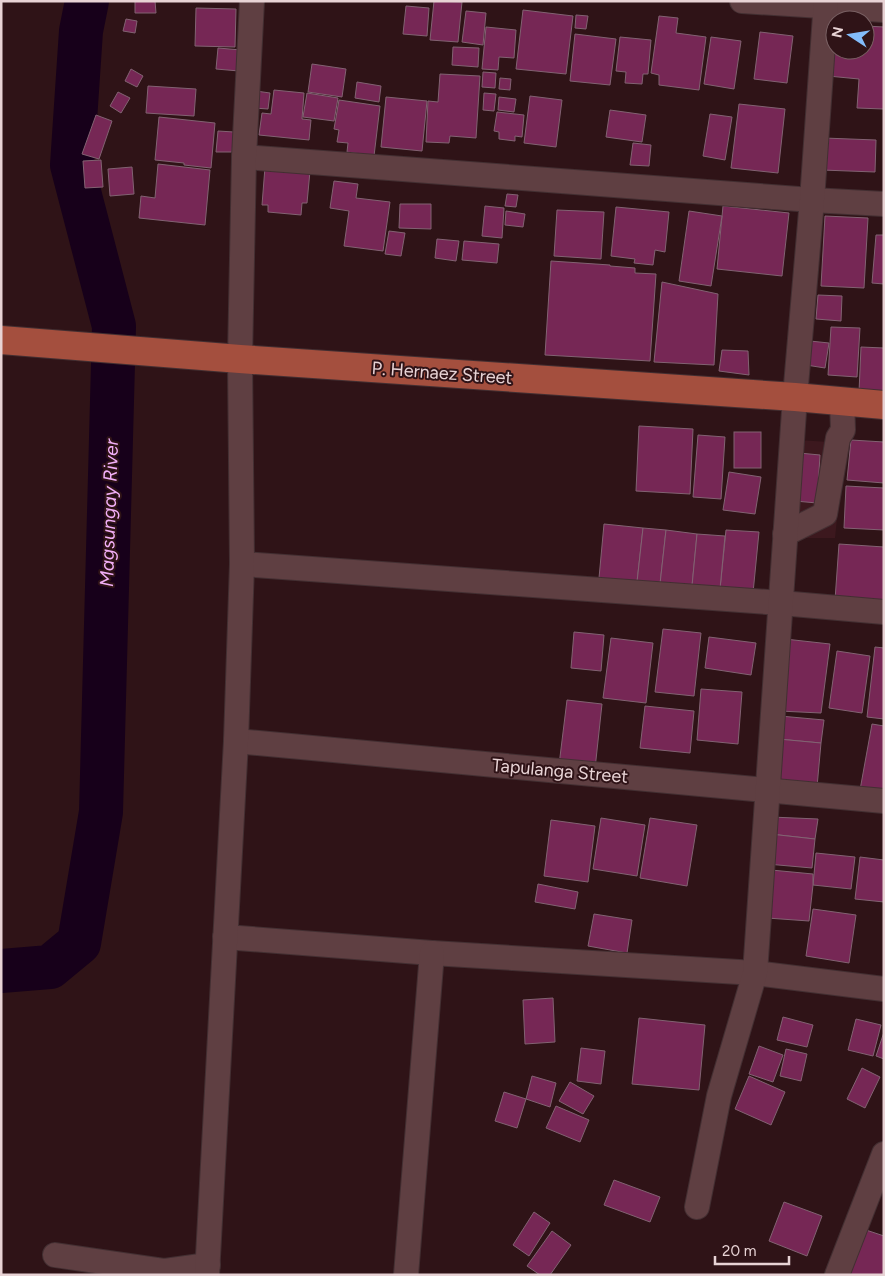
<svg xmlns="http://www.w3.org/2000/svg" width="885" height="1276" font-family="Figtree,sans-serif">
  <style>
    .built { fill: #3c181e }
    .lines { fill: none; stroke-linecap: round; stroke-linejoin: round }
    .river { stroke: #17001a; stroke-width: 44 }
    .building { fill: #762755; stroke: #826272 }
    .minor-casing { stroke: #432f32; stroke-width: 26 }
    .major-casing { stroke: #432f32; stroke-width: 30 }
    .minor { stroke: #5f3f42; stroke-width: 24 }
    .major { stroke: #a44f3e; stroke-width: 28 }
    .labels { text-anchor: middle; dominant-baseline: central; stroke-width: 4; stroke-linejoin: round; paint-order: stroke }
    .street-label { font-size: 18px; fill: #e8d3d5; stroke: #2f1317 }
    .water-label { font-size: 19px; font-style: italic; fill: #f2aff8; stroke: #2f1317 }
  </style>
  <rect width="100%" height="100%" fill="#2f1317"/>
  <polygon class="built" points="798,440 845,443 835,538 791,538"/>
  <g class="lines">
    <polyline class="river" points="1,971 50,967 79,943 101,812 114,326 72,165 81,31 87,1"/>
  </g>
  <g class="building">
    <polygon points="135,1 155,1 156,13 135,13"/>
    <polygon points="434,1 462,2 458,42 430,40"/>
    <polygon points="406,6 429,8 427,36 403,34"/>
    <polygon points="196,8 236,9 235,47 195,46"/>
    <polygon points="523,10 573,16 566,74 516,69"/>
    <polygon points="466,11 486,13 483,45 462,42"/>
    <polygon points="576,15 588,16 586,29 575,28"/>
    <polygon points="659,16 678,18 676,33 706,37 699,90 659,85 659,75 651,73"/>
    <polygon points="126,19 137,21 135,33 123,31"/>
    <polygon points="835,24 835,50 865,50 865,26 884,27 884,109 857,108 859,79 828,76"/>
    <polygon points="486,27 516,30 514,58 499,57 498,70 482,69"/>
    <polygon points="760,32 793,36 787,83 754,79"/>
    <polygon points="575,34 616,39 610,85 570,81"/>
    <polygon points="620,37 651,40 648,74 643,74 642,84 625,83 626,72 616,71"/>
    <polygon points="711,37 741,41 734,89 704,84"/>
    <polygon points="453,47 479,48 478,67 452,65"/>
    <polygon points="218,48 241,50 239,71 216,69"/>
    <polygon points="312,64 346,69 342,97 308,92"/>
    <polygon points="131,69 143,76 137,87 125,81"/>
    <polygon points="483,72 496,73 495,88 482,87"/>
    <polygon points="440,74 480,76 476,138 450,136 449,143 426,142 428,101 438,102"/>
    <polygon points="500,78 511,79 510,90 499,89"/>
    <polygon points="357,82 381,86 379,102 355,98"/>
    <polygon points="148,86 196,89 194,116 146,113"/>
    <polygon points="274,90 304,93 302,119 311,120 309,140 259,135 262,113 271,114"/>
    <polygon points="256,91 270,93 268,109 254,108"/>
    <polygon points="118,92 130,98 121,113 110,106"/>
    <polygon points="307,93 338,98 334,121 303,117"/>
    <polygon points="484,93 496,94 494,111 483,110"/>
    <polygon points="530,96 562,100 556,147 524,143"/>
    <polygon points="386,97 427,101 422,151 381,147"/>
    <polygon points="499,97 516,99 514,112 498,110"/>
    <polygon points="339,100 380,106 374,156 347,152 348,143 337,142 339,130 334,129"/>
    <polygon points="739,104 785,109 778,173 731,168"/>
    <polygon points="610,110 646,115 642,142 606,137"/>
    <polygon points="497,112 524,115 522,137 515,136 515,141 499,139 499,132 494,131"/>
    <polygon points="710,114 732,117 725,160 703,156"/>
    <polygon points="96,115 112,121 99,159 82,154"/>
    <polygon points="159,117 215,123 211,168 184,165 184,163 155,160"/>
    <polygon points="218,131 234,132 232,152 216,152"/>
    <polygon points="824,138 876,140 875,172 822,170"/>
    <polygon points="633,143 651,145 649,166 630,165"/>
    <polygon points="101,160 103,187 85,188 83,161"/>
    <polygon points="158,164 210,170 205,225 139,218 141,196 155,198"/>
    <polygon points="132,167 134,194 110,196 108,169"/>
    <polygon points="265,167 310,171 307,203 302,203 301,215 268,212 268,205 262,205"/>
    <polygon points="334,181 358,184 356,198 390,202 383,251 344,246 349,211 330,208"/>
    <polygon points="507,194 518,195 516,207 505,206"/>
    <polygon points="400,204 431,204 431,229 399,228"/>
    <polygon points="485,206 504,208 502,238 482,236"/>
    <polygon points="723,206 789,213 782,276 717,269"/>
    <polygon points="616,207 669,212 665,252 655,250 653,265 634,263 635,259 611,256"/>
    <polygon points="557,210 604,212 601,259 554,256"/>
    <polygon points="506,211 525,214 523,227 505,225"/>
    <polygon points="689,211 722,216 711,286 679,281"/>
    <polygon points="825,216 868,218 864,288 821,286"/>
    <polygon points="389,231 405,233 401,256 385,254"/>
    <polygon points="876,235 884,235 884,284 872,283"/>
    <polygon points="437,239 459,241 456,261 435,258"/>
    <polygon points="464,241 499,244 497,263 462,260"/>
    <polygon points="551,261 610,265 610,266 635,268 635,273 656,274 650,361 545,355"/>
    <polygon points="662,282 718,294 714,365 654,362"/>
    <polygon points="818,295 842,296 841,321 816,319"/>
    <polygon points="831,327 860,328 857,377 828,375"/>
    <polygon points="810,341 829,343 825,368 806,365"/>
    <polygon points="861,347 884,348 884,393 859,392"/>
    <polygon points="722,350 748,351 749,375 719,371"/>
    <polygon points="639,426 693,429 690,494 636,491"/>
    <rect x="734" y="432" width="27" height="36"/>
    <polygon points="698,435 725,437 721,499 693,497"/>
    <polygon points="851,440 884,442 884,483 847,480"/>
    <polygon points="799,453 820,455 817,503 795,501"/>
    <polygon points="729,472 761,477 755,514 723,510"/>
    <polygon points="846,486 884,488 884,530 844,528"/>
    <polygon points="604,524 643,528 637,582 599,578"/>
    <polygon points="643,528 666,530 660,584 637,582"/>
    <polygon points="666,530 697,534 692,586 660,584"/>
    <polygon points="726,530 759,532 753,593 720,589"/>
    <polygon points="697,534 725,536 720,589 692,586"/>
    <polygon points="839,544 884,547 884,603 835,600"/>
    <polygon points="663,629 701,633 694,696 655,692"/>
    <polygon points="574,632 604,635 601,671 571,668"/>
    <polygon points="709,637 756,643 751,675 705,668"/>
    <polygon points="611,638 653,643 646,703 603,698"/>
    <polygon points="785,639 830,644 821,713 779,711"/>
    <polygon points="875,647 884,648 884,719 867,717"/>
    <polygon points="837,651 870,656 862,713 829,708"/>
    <polygon points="701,689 742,692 738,744 697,740"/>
    <polygon points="567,700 602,704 595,769 559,765"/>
    <polygon points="645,706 694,711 690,753 640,748"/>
    <polygon points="780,716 824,720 821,743 778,739"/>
    <polygon points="872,724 884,726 884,794 860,790"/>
    <polygon points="778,739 821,743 817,787 774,782"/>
    <polygon points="771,817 818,819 815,839 770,834"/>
    <polygon points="601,818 645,825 637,876 593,869"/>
    <polygon points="650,818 697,825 687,886 640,878"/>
    <polygon points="551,820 595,826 588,882 544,876"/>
    <polygon points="770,834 815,839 812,868 767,864"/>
    <polygon points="816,853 855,857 851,889 813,885"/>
    <polygon points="860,857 884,860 884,902 855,899"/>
    <polygon points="771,870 813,874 813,885 809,921 767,918"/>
    <polygon points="538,884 578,892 575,909 535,902"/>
    <polygon points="813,909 856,915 849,963 806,956"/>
    <polygon points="594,914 632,920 627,953 588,946"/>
    <polygon points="553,998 555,1042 525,1044 523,1000"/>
    <polygon points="783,1017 813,1025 807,1047 777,1040"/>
    <polygon points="639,1018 705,1025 699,1090 632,1084"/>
    <polygon points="856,1019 881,1025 873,1056 848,1050"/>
    <polygon points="884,1032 884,1059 876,1056"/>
    <polygon points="759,1046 783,1055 773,1082 749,1074"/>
    <polygon points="581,1048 605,1051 601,1084 577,1081"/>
    <polygon points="786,1049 807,1054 801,1081 780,1076"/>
    <polygon points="862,1068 880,1077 865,1108 847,1099"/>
    <polygon points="532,1076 556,1083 550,1107 526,1099"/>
    <polygon points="749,1076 785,1092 771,1125 735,1109"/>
    <polygon points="570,1082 594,1096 583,1114 559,1101"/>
    <polygon points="504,1092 526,1099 517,1128 495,1121"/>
    <polygon points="556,1106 589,1120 580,1142 546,1128"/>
    <polygon points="614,1180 660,1197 650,1222 604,1205"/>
    <polygon points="784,1202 822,1216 807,1256 769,1241"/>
    <polygon points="534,1212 550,1223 529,1256 513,1245"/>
    <polygon points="863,1229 884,1236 884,1275 849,1275"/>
    <polygon points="552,1231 571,1245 550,1275 540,1275 527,1266"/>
  </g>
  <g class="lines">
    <g class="minor-casing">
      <g id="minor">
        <polyline points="742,1 884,10"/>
        <polyline points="244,157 812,200 884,204"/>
        <polyline points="785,534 825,514 838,438 843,430 842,401"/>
        <polyline points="242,564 781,603 884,612"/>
        <polyline points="236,741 884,801"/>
        <polyline points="225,937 432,953 755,973 884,989"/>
        <polyline points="697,1207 719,1096 755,973 795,397 812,200 826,1"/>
        <polyline points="55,1255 165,1271 208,1265"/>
        <polyline points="207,1275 236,741 242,564 240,359 244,157 252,1"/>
        <polyline points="406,1275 432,953"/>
        <polyline points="837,1275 884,1154"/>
      </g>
    </g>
    <g class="major-casing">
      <polyline id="major" points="1,340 240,359 795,397 884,405"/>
    </g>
    <use href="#minor" class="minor"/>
    <use href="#major" class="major"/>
  </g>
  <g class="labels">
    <g class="street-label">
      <text transform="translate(442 373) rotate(4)">P. Hernaez Street</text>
      <text transform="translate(560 771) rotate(5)">Tapulanga Street</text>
    </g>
    <g class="water-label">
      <text transform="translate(109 513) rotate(-88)">Magsungay River</text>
    </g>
  </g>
  <rect width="885" height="1276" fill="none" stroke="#e8d3d5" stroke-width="5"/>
  <g transform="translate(850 35) rotate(282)"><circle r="24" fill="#2f1317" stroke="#796063"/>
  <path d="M0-4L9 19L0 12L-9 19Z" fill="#83bcfb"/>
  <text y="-8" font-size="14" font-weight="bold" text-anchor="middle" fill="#e8d3d5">N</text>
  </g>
  <path d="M715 1256v8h74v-8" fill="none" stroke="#e8d3d5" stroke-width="2.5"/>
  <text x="722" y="1256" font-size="15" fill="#e8d3d5" stroke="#2f1317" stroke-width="4" paint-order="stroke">20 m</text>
</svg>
